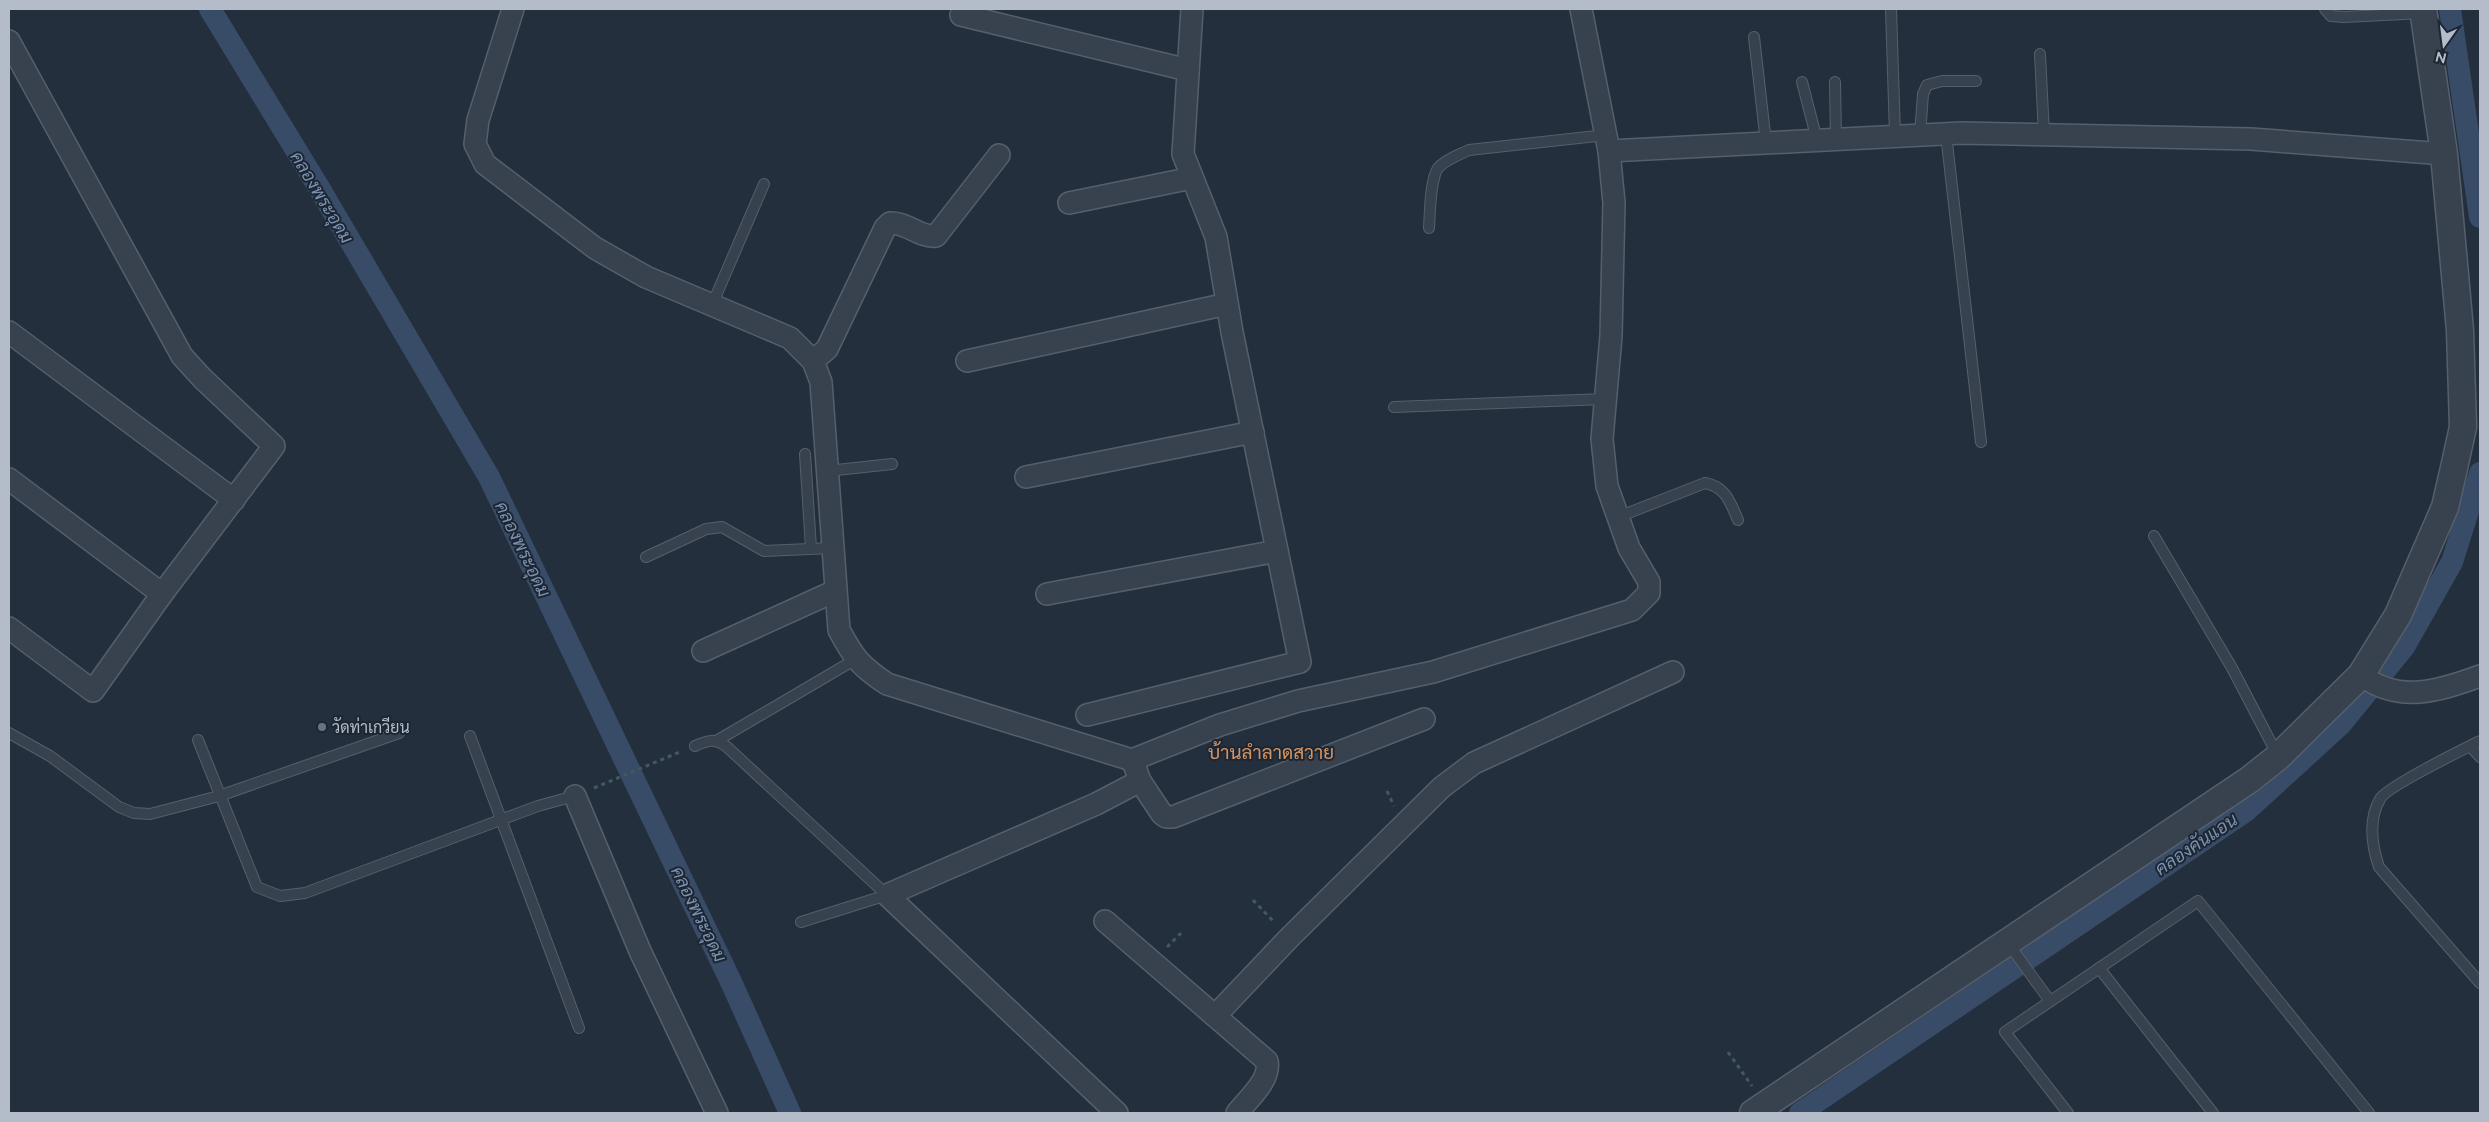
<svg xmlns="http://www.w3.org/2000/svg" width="2489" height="1122" font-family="Raleway,Sarabun,sans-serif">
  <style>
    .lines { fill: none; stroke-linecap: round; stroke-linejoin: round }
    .canal { stroke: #394c67; stroke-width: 22 }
    .service-casing { stroke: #565f6c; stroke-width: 12 }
    .minor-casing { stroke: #565f6c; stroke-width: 24 }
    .tertiary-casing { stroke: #565f6c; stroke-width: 29 }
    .path { stroke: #44595c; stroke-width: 3; stroke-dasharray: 4 4; stroke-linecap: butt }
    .service { stroke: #38414e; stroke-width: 10 }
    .minor { stroke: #38414e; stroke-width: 21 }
    .tertiary { stroke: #38414e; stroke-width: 26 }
    .worship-dot { fill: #6b7280; stroke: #1d2633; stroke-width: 2 }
    .labels { text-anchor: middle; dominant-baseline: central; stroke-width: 4; stroke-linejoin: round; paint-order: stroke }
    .poi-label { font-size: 16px; fill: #b4bcc9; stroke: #1d2633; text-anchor: start }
    .water-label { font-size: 18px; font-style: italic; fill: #7c92b1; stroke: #1d2633 }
    .quarter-label { font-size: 19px; fill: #d59563; stroke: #1d2633 }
  </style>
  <rect width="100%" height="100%" fill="#242f3e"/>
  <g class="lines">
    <g class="canal">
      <polyline points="210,9 318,186 489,477 732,984 790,1113"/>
      <polyline points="2450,9 2480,217"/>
      <polyline points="1800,1113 2246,811 2340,725 2404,647 2452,562 2480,473"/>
    </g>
    <g class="service-casing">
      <g id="service">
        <polyline points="1891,9 1895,135"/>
        <polyline points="2325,9 2331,16 2344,17 2423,13"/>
        <polyline points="1754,37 1766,143"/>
        <polyline points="2040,54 2044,135"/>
        <polyline points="1802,82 1817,140"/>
        <polyline points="1835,82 1836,139"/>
        <polyline points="1946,134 1981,442"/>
        <polyline points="1920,135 1923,94 1927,85 1942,81 1976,81"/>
        <path d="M1429,228c1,-15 1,-48 9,-60 8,-9 21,-13 31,-18l137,-15"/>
        <polyline points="712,305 764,184"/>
        <polyline points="1394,407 1606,399"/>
        <polyline points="805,454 811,548"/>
        <polyline points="827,471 892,464"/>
        <path d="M1618,517l87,-34c21,4 25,19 33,37"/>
        <polyline points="2154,536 2232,668 2278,756"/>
        <polyline points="646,557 706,529 722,527 764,551 832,548"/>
        <polyline points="9,733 50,756 119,807 134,813 150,814 219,796 399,733"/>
        <polyline points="470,736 579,1028"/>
        <polyline points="198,740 257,887 280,896 305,893 538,806 578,795"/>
        <polyline points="718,740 856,659"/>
        <path d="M2480,741c-16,8 -94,46 -100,58 -12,21 -8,47 -1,68l101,116"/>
        <path d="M695,746c13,-6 20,-8 32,1l160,148 -86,27"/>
        <polyline points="2470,746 2480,757"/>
        <polyline points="2008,943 2050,1001"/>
        <polyline points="2099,968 2213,1113"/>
        <polyline points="2068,1113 2005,1032 2198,901 2369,1113"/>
      </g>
    </g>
    <g class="minor-casing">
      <g id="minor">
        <path d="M513,9l-35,111 -3,24 10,20 110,84 51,29 144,61 23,23 8,21 18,248c15,28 21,36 48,54l245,76 88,-35 78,-24 135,-29 199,-62 17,-17v-11l-20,-34 -22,-62 -5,-47 9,-103 3,-133 -5,-52 -28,-142"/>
        <polyline points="961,15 1188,70"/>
        <polyline points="9,41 182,356 202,378 274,446 162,594 93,691 9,628"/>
        <polyline points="1609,151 1962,133 2251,139 2444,154"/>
        <polyline points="1069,203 1192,178"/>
        <polyline points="9,332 234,500"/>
        <path d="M813,361l14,-12 58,-121 5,-5c17,-1 30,15 46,13l63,-81"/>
        <polyline points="967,361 1227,304"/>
        <polyline points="1026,477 1253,432"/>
        <polyline points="9,479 162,594"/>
        <polyline points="1047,594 1277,551"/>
        <polyline points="703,651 835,591"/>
        <path d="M2361,675c38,29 78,16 119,1"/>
        <polyline points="1087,715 1300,662 1232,332 1216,237 1183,154 1192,9"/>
        <polyline points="1135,767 1140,781 1162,814 1166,817 1173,817 1424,719"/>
        <polyline points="575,796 640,951 717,1113"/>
        <path d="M1105,921l162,140c4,19 -19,38 -30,52"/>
        <polyline points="1215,1016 1289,938 1442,787 1474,763 1673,672"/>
        <polyline points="1117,1113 887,895 1096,804 1140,781"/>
      </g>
    </g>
    <g class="tertiary-casing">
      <polyline id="tertiary" points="1753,1113 2249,780 2278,757 2361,675 2398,615 2445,507 2454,468 2463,427 2460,330 2444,154 2423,9"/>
    </g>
    <g class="path">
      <polyline points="594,788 682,751"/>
      <polyline points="1387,791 1394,806"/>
      <polyline points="1253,900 1275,923"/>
      <polyline points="1167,947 1181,933"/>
      <polyline points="1728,1052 1752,1086"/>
    </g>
    <use href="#service" class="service"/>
    <use href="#minor" class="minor"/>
    <use href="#tertiary" class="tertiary"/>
  </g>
  <circle class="worship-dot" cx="322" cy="727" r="5"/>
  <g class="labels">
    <g class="poi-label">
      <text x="332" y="727">วัดท่าเกวียน</text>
    </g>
    <g class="water-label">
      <text transform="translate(322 197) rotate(59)">คลองพระอุดม</text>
      <text transform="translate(523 549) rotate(64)">คลองพระอุดม</text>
      <text transform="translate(2196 844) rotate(-34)">คลองคันแอน</text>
      <text transform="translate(699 914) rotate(64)">คลองพระอุดม</text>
    </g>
    <g class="quarter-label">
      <text x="1271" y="752">บ้านลำลาดสวาย</text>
    </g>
  </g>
  <rect width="2489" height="1122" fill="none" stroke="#b4bcc9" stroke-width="20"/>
  <g transform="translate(2444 45) rotate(194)" stroke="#1d2633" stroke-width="4" paint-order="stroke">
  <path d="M0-4L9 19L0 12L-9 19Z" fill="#b4bcc9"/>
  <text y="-8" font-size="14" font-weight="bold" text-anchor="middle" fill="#b4bcc9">N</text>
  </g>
</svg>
